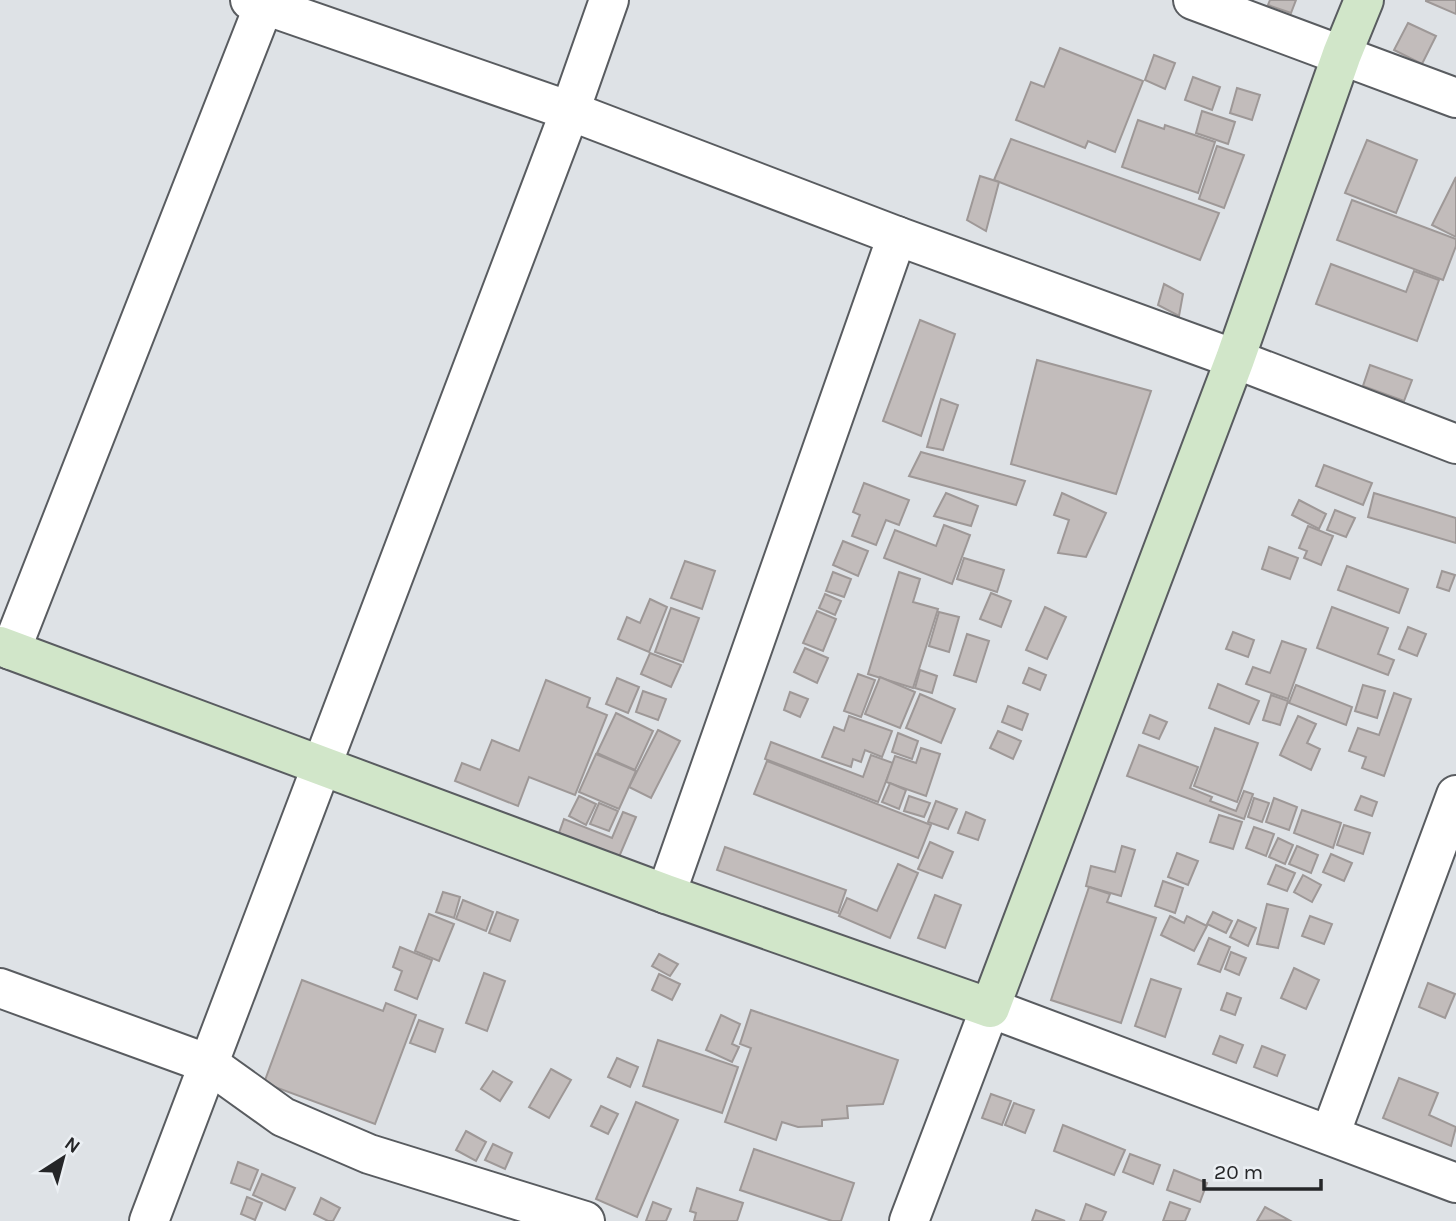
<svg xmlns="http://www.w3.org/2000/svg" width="1456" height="1221" font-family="Karla,sans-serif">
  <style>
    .building { fill: #c2bcbb; stroke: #9e9897; stroke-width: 2 }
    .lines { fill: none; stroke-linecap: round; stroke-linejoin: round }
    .street-casing { stroke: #595c60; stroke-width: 42 }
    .secondary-casing { stroke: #595c60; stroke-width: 42 }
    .street { stroke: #fff; stroke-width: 38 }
    .secondary { stroke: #d1e6c9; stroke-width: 38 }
  </style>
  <rect width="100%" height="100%" fill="#dee2e6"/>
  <g class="building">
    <polygon points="1270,0 1296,0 1291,13 1268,5"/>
    <polygon points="1426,0 1456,0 1456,14 1426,1"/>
    <polygon points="1408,23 1436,36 1422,64 1394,50"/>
    <polygon points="1060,48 1143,81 1115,152 1088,141 1085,148 1016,120 1031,82 1044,87"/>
    <polygon points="1154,55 1175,63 1165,89 1145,80"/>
    <polygon points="1193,77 1220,87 1212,110 1185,100"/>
    <polygon points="1237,88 1260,95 1252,120 1230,113"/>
    <polygon points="1202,111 1235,122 1228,144 1196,133"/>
    <polygon points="1138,120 1164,129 1165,125 1215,142 1198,193 1122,167"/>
    <polygon points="1011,139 1219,213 1200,260 994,180"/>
    <polygon points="1367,140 1417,160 1396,213 1345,193"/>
    <polygon points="1217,146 1244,155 1224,208 1199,199"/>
    <polygon points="980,176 999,182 986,231 967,220"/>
    <polygon points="1456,177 1456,237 1432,225"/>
    <polygon points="1352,200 1456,239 1456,246 1443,280 1337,240"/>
    <polygon points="1331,264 1406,292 1414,271 1439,280 1417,341 1316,304"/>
    <polygon points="1164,284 1183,294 1179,316 1158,305"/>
    <polygon points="920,320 955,334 921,436 883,421"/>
    <polygon points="1037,360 1151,391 1116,494 1011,464"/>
    <polygon points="1370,365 1412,380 1404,401 1363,386"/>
    <polygon points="941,399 958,405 943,450 927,447"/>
    <polygon points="921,452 1025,481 1016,505 909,476"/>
    <polygon points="1324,465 1372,483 1363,505 1316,486"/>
    <polygon points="864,483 909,500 899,525 886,520 876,545 852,536 860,515 853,512"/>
    <polygon points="946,493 978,506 971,526 934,516"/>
    <polygon points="1062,493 1106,513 1086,557 1058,553 1069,520 1054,515"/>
    <polygon points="1374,493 1456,518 1456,543 1368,517"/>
    <polygon points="1299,500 1326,514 1319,529 1292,515"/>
    <polygon points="1335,510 1355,518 1346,537 1327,530"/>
    <polygon points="944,525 970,535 952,584 884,558 895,530 936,546"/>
    <polygon points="1308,526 1333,536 1321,565 1304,558 1307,551 1299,548"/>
    <polygon points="843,541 868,551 858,576 833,565"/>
    <polygon points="1269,547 1298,558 1290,579 1262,569"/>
    <polygon points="964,558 1004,570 997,592 957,579"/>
    <polygon points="685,561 715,571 702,609 671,598"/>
    <polygon points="1347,566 1408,589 1399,613 1338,590"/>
    <polygon points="1442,571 1455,575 1449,591 1437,587"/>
    <polygon points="833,572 851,579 844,597 826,591"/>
    <polygon points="899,572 920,579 913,602 938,609 913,688 868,674"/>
    <polygon points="991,593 1011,601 1001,627 980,619"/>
    <polygon points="825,594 841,601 835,615 819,608"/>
    <polygon points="650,599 667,607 649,652 618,639 627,617 640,623"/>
    <polygon points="1045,607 1066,617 1047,659 1026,650"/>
    <polygon points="1332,607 1388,628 1378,654 1394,660 1388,675 1317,648"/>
    <polygon points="671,608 699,618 683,662 655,652"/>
    <polygon points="817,611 836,619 823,651 803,643"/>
    <polygon points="939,612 959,617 949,652 929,646"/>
    <polygon points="1408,627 1426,634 1417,656 1399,649"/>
    <polygon points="1233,632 1254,640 1248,657 1226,649"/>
    <polygon points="967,634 989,641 976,682 954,675"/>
    <polygon points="1282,641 1306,649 1288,699 1246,684 1253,667 1270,673"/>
    <polygon points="805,648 828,658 817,683 794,672"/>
    <polygon points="650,653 681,665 671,687 641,674"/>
    <polygon points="1029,668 1046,675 1040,690 1023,683"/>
    <polygon points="920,670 937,676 932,693 915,688"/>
    <polygon points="858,674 875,680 861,717 844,711"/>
    <polygon points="880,677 915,692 900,728 865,714"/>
    <polygon points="617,678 639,687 628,713 606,704"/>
    <polygon points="546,680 590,698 587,707 607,715 575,795 529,777 518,806 455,781 462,763 480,770 492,740 519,751"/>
    <polygon points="1218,684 1259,701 1249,724 1209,708"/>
    <polygon points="1296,685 1352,707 1346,725 1289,703"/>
    <polygon points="1363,685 1385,691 1377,718 1355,711"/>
    <polygon points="643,691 666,699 658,720 636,712"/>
    <polygon points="790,692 808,699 800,717 784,710"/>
    <polygon points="1394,693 1411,699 1384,776 1362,768 1366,757 1349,751 1358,728 1379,735"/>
    <polygon points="920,694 955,709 941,743 906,728"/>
    <polygon points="1271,695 1288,701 1280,725 1263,720"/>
    <polygon points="1008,706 1028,714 1022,730 1002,722"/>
    <polygon points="616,713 653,731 635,770 597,753"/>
    <polygon points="1150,715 1167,722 1159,739 1143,733"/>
    <polygon points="849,716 892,731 882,757 865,750 861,762 853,759 851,767 822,757 834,727 844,731"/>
    <polygon points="1298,716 1316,724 1307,743 1320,749 1311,770 1280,755"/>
    <polygon points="1215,728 1258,743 1237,802 1194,786"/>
    <polygon points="658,730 680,741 651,798 629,787"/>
    <polygon points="998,731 1021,741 1013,759 990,748"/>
    <polygon points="898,733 918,741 912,759 892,752"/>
    <polygon points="771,742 863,777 871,755 893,763 878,802 765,759"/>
    <polygon points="1139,745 1198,767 1190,788 1212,797 1210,801 1236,811 1244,791 1253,794 1244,819 1127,776"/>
    <polygon points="921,748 940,754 926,796 886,782 895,756 916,763"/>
    <polygon points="596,754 636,771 619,809 579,792"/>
    <polygon points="767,761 931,825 918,858 754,794"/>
    <polygon points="890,783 906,790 899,809 882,802"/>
    <polygon points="579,796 596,804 586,825 569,816"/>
    <polygon points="909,796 930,803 924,817 904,811"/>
    <polygon points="1361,796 1377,802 1372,816 1355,810"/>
    <polygon points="1254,798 1269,803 1262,822 1248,817"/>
    <polygon points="1274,798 1297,807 1289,830 1266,822"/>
    <polygon points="936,801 957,809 948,829 928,822"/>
    <polygon points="599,803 618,811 609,831 590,824"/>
    <polygon points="1302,810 1341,823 1333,848 1294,833"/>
    <polygon points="623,812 636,817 619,857 559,833 564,819 612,838"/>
    <polygon points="966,812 985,820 978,840 958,833"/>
    <polygon points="1219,815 1242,822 1233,849 1210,842"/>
    <polygon points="1344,825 1370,833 1363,854 1337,845"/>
    <polygon points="1254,827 1274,834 1266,856 1246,848"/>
    <polygon points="1278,838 1293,845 1285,864 1269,857"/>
    <polygon points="930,842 953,852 942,878 918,869"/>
    <polygon points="1122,846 1135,850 1121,896 1086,886 1091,866 1115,872"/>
    <polygon points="1297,846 1318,855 1311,873 1289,864"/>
    <polygon points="725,847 846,890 838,913 717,870"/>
    <polygon points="1177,853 1198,861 1188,885 1168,877"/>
    <polygon points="1331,854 1352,863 1344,881 1323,872"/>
    <polygon points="898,864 918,873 890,938 839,916 847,898 877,911"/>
    <polygon points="1276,865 1295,873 1287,891 1268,884"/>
    <polygon points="1303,875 1321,885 1312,902 1294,892"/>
    <polygon points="1163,881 1183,888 1175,913 1155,906"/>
    <polygon points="1089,887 1110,894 1107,902 1156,918 1121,1023 1051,1000"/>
    <polygon points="443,892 460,897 454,918 436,912"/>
    <polygon points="935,895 961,905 945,948 918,938"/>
    <polygon points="463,900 493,912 486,931 456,919"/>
    <polygon points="1267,904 1288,909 1278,948 1257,944"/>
    <polygon points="497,912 518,920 510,941 489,933"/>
    <polygon points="1213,912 1232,921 1226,933 1207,924"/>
    <polygon points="429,914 454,924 439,961 415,951"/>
    <polygon points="1170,916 1184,923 1187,916 1207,926 1194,951 1161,935"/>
    <polygon points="1310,916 1332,924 1324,944 1302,936"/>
    <polygon points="1238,920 1256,928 1248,946 1230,937"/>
    <polygon points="1209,938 1230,947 1220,972 1198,964"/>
    <polygon points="400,947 432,960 417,999 395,990 402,971 393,967"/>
    <polygon points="1231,952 1246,958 1239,975 1225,969"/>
    <polygon points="659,954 678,964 670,976 652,966"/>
    <polygon points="1294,968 1319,980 1306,1009 1281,998"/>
    <polygon points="484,973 505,981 487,1031 466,1023"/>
    <polygon points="659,974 680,984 672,1000 652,990"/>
    <polygon points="1151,979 1181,989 1165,1037 1135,1026"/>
    <polygon points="302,980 383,1011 386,1003 416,1015 375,1124 264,1083"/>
    <polygon points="1428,983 1455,994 1445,1018 1419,1007"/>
    <polygon points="1227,993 1241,998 1235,1015 1221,1010"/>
    <polygon points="751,1010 898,1060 883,1104 847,1106 848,1118 822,1120 822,1126 798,1127 782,1122 776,1140 725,1122 751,1048 740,1044"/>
    <polygon points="721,1015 740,1024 732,1044 739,1047 732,1062 706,1050"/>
    <polygon points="419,1020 443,1029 435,1052 410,1043"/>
    <polygon points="1220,1036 1243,1045 1236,1063 1213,1054"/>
    <polygon points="658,1040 738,1067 722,1113 643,1086"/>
    <polygon points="1262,1046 1285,1055 1277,1076 1254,1067"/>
    <polygon points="617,1058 638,1067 630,1087 608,1077"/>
    <polygon points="551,1069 571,1080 549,1118 529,1107"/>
    <polygon points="493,1071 512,1082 500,1101 481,1089"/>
    <polygon points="1399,1078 1438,1093 1429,1115 1456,1127 1451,1146 1383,1118"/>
    <polygon points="991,1094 1011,1101 1002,1125 982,1118"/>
    <polygon points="636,1102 678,1120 637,1217 596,1199"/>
    <polygon points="1014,1103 1034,1110 1025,1133 1005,1125"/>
    <polygon points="601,1106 618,1114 608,1134 591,1126"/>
    <polygon points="1063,1125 1125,1150 1114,1175 1054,1151"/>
    <polygon points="466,1131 486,1142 476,1161 456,1150"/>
    <polygon points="493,1144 512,1153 505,1169 485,1160"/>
    <polygon points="754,1149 854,1183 841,1221 832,1221 740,1190"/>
    <polygon points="1130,1154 1160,1165 1153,1184 1123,1172"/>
    <polygon points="238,1162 258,1170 250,1190 231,1183"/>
    <polygon points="1174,1170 1207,1183 1200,1202 1167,1190"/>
    <polygon points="262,1174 295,1188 285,1210 253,1195"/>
    <polygon points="697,1188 743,1203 737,1221 694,1221 696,1213 690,1211"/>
    <polygon points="247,1197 262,1203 255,1220 241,1214"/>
    <polygon points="321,1198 340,1208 333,1221 328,1221 314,1214"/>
    <polygon points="653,1202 671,1209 666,1221 646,1221"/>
    <polygon points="1170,1202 1190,1209 1185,1221 1163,1221"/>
    <polygon points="1086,1204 1106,1212 1102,1221 1080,1221"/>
    <polygon points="1265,1207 1289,1220 1257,1221"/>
    <polygon points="1036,1210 1065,1221 1032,1221"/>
  </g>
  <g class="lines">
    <g class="street-casing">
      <g id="street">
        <polyline points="250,0 570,111 897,236 1235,359 1456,444"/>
        <polyline points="1193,0 1456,98"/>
        <polyline points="11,650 264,5"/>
        <polyline points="666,894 897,236"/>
        <polyline points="0,988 209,1064 283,1117 369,1154 585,1221"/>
        <polyline points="1330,1135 1456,795"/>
        <polyline points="149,1221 570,111 609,0"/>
        <polyline points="909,1221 990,1008 1456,1183"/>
      </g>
    </g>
    <g class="secondary-casing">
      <polyline id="secondary" points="0,646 666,894 990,1008 1235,359 1342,54 1364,0"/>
    </g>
    <use href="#street" class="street"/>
    <use href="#secondary" class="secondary"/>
  </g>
  <g transform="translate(63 1158) rotate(36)" stroke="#ebeff3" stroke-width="5" paint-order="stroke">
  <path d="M0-5L12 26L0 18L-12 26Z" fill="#252628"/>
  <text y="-10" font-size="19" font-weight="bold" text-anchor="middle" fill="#252628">N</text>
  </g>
  <path d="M1204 1179v10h117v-10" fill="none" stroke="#252628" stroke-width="3.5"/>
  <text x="1214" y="1179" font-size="21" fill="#252628" stroke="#ebeff3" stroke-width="5" paint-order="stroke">20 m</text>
</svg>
